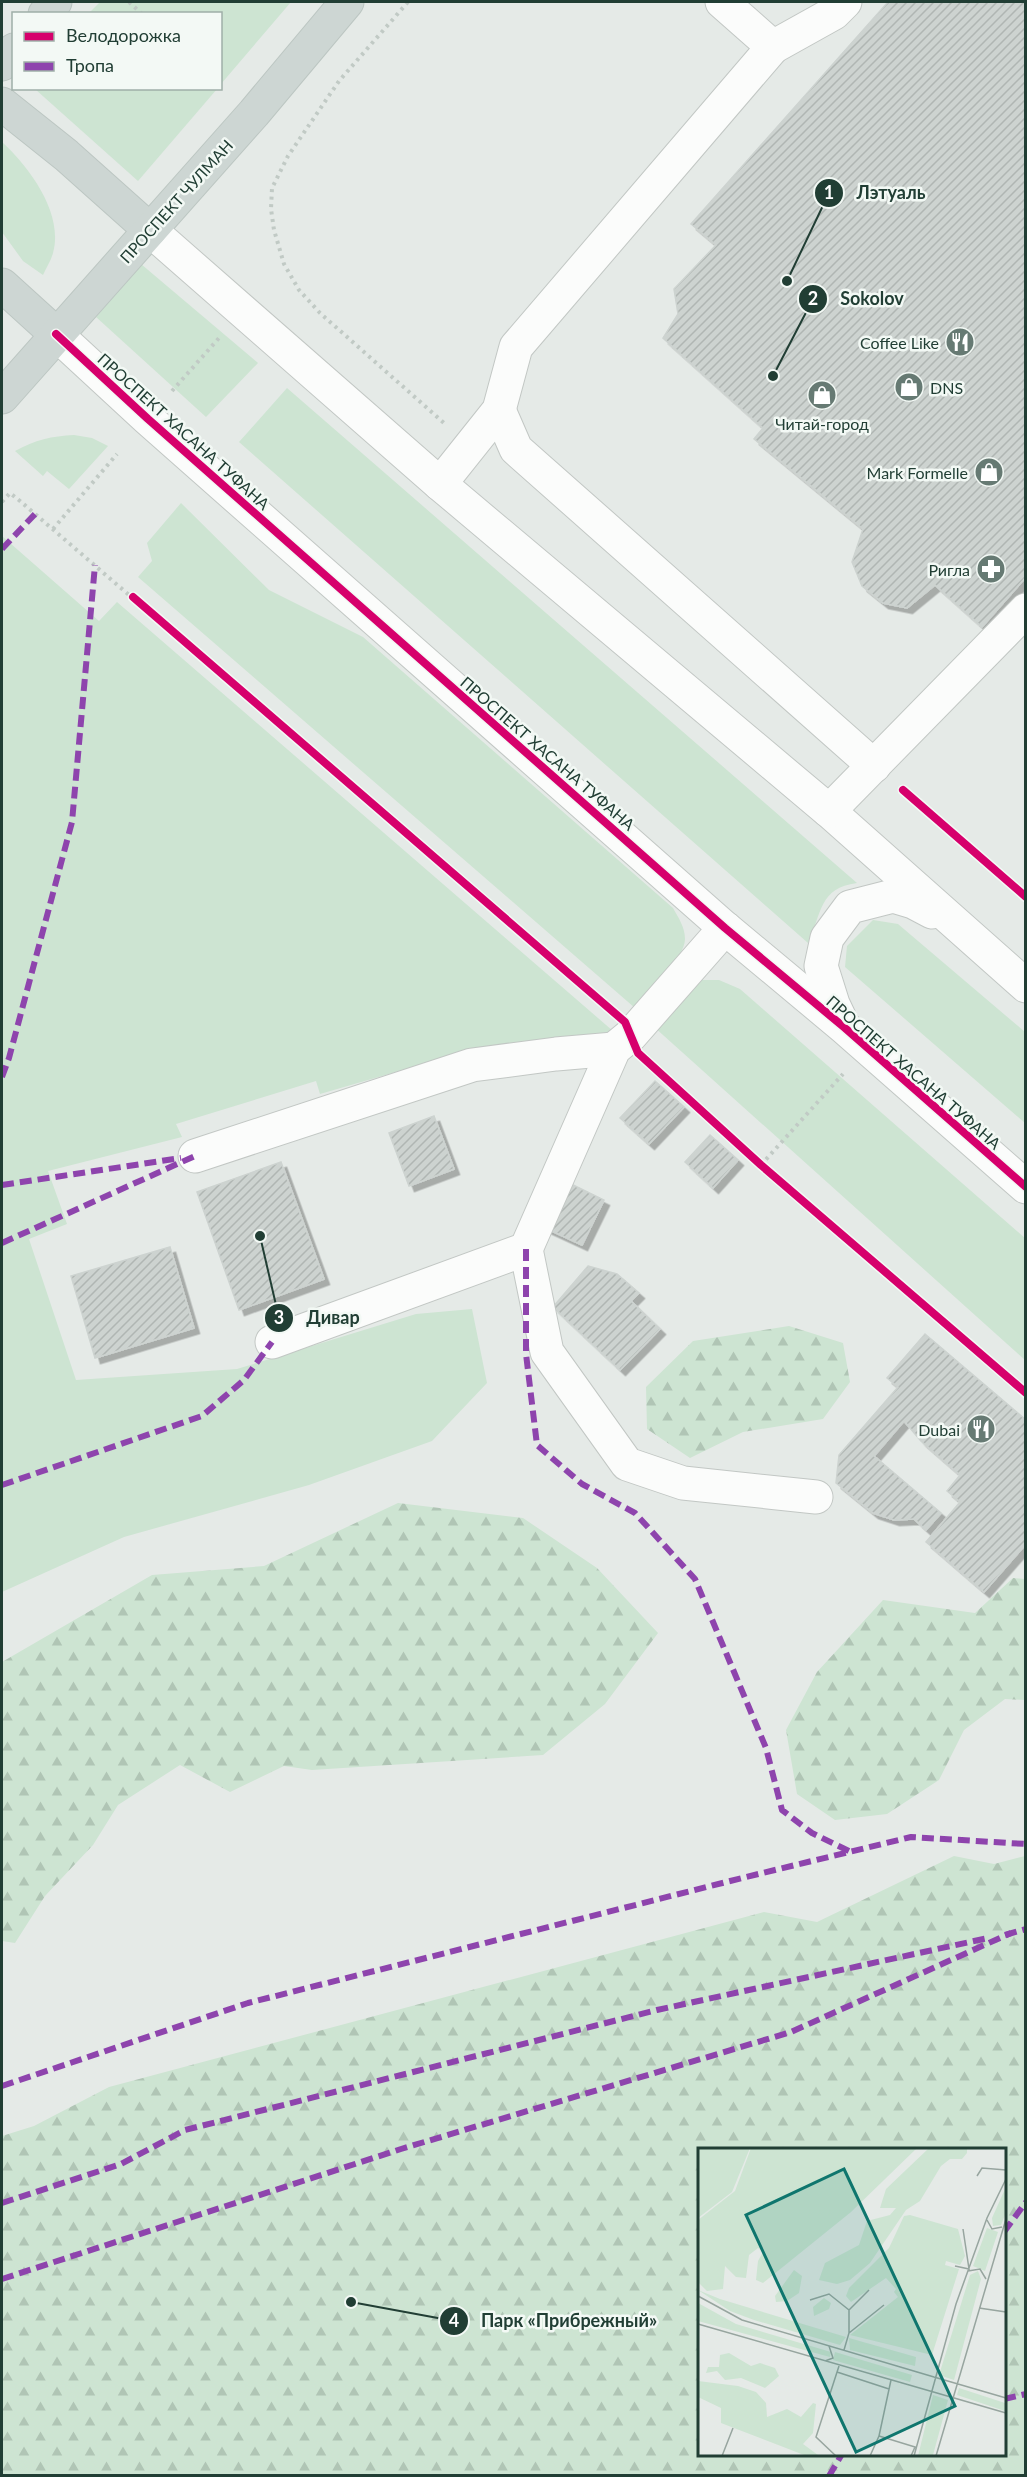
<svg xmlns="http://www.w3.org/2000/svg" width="1027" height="2477" font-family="Lato,sans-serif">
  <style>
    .green { fill: #cde4d2 }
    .forest { fill: url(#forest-firs); fill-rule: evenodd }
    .building { fill: url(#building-hatch); stroke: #cdd3d0; stroke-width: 1.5; filter: url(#shadow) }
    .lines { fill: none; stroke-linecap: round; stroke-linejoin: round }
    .minor-casing { stroke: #c2c7c4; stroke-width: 35 }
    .major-casing { stroke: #bcc6c2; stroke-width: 35 }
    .path { stroke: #c1cac5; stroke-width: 4; stroke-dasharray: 3 4.5; stroke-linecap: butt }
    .minor { stroke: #fbfcfb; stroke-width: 33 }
    .major { stroke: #cdd6d3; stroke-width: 33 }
    .quiet { stroke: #8e44ad; stroke-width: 6; stroke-dasharray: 12 6; stroke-linecap: butt }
    .cycleway-casing { stroke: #f3f9f5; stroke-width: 11 }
    .cycleway { stroke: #d6006c; stroke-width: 8 }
    .labels { text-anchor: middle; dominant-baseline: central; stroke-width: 5; stroke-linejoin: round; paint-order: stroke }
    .street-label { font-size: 16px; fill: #213e34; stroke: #f3f9f5 }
    .poi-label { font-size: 16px; fill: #213e34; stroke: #f3f9f5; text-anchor: end }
    .inset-road { fill: none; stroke: #97a59f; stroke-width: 1.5 }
    .view { fill: #0f766e; fill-opacity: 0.15; stroke: #0f766e; stroke-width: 3 }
    .inset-edge { fill: none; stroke: #213e34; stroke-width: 3 }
    .leader { fill: none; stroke: #213e34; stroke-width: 2 }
    .callout-dot { fill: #213e34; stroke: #f3f9f5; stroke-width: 2 }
    .mark-label { font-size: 18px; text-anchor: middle; font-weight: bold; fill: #fff }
    .callout-label { font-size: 18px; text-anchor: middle; font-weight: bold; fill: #213e34; stroke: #f3f9f5; stroke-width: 5; stroke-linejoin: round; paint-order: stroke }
  </style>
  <defs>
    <pattern id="forest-firs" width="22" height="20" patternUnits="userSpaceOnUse" patternTransform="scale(1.5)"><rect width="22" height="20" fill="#cde4d2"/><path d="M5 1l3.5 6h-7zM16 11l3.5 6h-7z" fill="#b0c5b5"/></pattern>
    <pattern id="building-hatch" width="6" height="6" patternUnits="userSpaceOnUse" patternTransform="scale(1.5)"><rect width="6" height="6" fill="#cdd3d0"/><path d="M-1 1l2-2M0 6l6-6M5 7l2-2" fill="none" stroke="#b0b6b3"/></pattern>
    <filter id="shadow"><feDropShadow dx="5.5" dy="5.5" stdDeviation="0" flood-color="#0004"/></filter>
  </defs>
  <rect width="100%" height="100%" fill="#e5eae7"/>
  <g class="green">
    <polygon points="100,2 291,2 221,84 220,14 89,13"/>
    <polygon points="35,89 217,89 138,181"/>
    <path d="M2,142c27,25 62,71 51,111 -2,8 -7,15 -10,22l-20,-14 -21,-29z"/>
    <polygon points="141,264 258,363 206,417 96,317"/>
    <path d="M287,388l570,495c-38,5 -35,30 -49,60l-569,-501z"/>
    <path d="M74,435l18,3 16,8 -39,43 -22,-18 -4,5 -28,-25c20,-11 37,-15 59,-16z"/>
    <path d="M181,503l88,87 94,47 310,271c5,9 12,19 12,31 0,19 -37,54 -50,69l-497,-431 14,-16 -5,-18z"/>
    <polygon points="2,536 99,621 117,602 613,1031 607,1037 454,1055 320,1094 316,1081 176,1124 182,1137 48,1171 67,1224 29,1239 76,1380 237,1369 416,1314 472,1309 487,1383 432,1441 309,1485 124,1537 2,1592"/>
    <polygon points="873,920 898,924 1025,1032 1025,1123 845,967 847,946"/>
    <polygon points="701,980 719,980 740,989 1025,1238 1025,1360 653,1026 688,988"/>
  </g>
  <g class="forest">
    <polygon points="789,1326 843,1343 850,1382 823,1419 743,1432 690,1458 647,1429 646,1387 693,1341"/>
    <polygon points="398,1503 523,1518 597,1568 658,1633 605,1704 543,1755 312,1770 284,1766 230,1792 180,1765 118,1805 93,1845 45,1896 15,1943 2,1941 2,1662 152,1575 264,1566"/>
    <polygon points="1013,1578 1025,1579 1025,1700 1005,1699 964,1730 939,1780 887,1814 835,1820 797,1794 786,1730 817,1672 883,1600 975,1613"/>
    <path d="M954,1856l40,8 31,-8v619h-1023v-339l32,-10 75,-39 655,-175 53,10zM700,2150h304v304h-304z"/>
  </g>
  <g class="building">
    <polygon points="888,2 1026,2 1026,577 982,627 935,585 907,608 883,603 862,586 852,562 863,529 754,439 763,428 663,338 678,314 674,289 716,245 691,224"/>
    <polygon points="655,1081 684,1107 649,1144 620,1118"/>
    <polygon points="434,1116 454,1169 409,1186 389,1133"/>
    <polygon points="710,1135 738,1160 713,1188 685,1162"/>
    <polygon points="281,1162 324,1279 239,1310 197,1192"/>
    <polygon points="567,1182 604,1200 582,1245 545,1228"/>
    <polygon points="170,1247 194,1328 95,1358 71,1276"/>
    <polygon points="588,1266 617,1274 639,1293 631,1301 660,1329 620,1370 553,1307"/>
    <polygon points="925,1334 1026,1420 1026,1544 984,1592 926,1542 960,1502 947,1491 960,1475 921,1441 904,1421 874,1456 941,1513 926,1530 914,1519 894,1520 873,1513 836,1483 839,1455 898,1387 887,1378"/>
  </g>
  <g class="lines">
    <g class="minor-casing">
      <g id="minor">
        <polyline points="773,47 834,13 845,2"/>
        <polyline points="150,230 440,484 829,811 1026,986"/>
        <polyline points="56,334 148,419 725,928 845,1028 1026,1187"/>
        <polyline points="499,410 516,449 874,766"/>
        <polyline points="440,484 499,410 516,347 773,47 722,2"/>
        <polyline points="829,811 1026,610"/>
        <polyline points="842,1023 833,1004 821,966 827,938 850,907 893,896 913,902 932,912"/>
        <polyline points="195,1156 472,1065 556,1054 614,1049"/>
        <polyline points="526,1249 547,1352 627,1464 683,1483 816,1497"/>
        <polyline points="272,1342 526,1249 614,1049 631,1035 725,928"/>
      </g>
    </g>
    <g class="major-casing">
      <g id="major">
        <polyline points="45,14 55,2"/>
        <polyline points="2,64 14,50"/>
        <polyline points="2,104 66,155 150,230"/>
        <polyline points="2,285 56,334"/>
        <polyline points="2,397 254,113 347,2"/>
      </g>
    </g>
    <g class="path">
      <polyline points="129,2 142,14"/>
      <polyline points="408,2 339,81 288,156 272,188 271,209 274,230 284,264 299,290 320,313 444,423"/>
      <polyline points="172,391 219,338"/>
      <polyline points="2,502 10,493 20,501 608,1008"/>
      <polyline points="53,529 117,454"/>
      <polyline points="901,789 1026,897"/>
      <polyline points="651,1065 761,1165 1026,1393"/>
      <polyline points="761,1165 843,1074"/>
    </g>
    <use href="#minor" class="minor"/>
    <use href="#major" class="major"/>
    <g class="quiet">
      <polyline points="2,549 35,514"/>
      <polyline points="2,1077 9,1058 72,822 95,565"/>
      <polyline points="2,1185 181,1158"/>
      <polyline points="2,1243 195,1156"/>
      <polyline points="526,1249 526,1354 537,1445 582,1484 635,1513 695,1579 766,1748 782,1810 812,1833 851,1852"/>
      <polyline points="2,1485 202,1416 244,1380 272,1342"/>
      <polyline points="1005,1935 1026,1929"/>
      <polyline points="2,2086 248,2003 746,1877 911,1837 1026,1844"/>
      <polyline points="2,2203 121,2164 185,2130 657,2010 988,1938"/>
      <polyline points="1004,2232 1026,2202"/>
      <polyline points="2,2279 401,2149 791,2032 1011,1933"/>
      <polyline points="1004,2399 1026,2394"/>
      <polyline points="829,2476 842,2454"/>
    </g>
    <g class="cycleway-casing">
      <g id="cycleway">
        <polyline points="56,334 148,419 725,928 845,1028 1026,1187"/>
        <polyline points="133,597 625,1022 638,1053 761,1165 1026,1393"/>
        <polyline points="903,790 1026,897"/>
      </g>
    </g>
    <use href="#cycleway" class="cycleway"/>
  </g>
  <defs>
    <g id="restaurant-disc" transform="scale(1.5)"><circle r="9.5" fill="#667a73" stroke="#f3f9f5"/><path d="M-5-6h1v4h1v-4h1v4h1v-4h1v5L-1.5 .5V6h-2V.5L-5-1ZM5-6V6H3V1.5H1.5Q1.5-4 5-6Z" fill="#fff"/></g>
    <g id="shop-disc" transform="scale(1.5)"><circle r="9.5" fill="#667a73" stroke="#f3f9f5"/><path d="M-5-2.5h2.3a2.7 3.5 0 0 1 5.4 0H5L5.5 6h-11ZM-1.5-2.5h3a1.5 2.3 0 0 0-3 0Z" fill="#fff"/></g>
    <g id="pharmacy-disc" transform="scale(1.5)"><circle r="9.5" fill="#667a73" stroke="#f3f9f5"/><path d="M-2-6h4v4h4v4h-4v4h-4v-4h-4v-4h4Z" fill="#fff"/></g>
  </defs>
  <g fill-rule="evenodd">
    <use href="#restaurant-disc" x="960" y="342"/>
    <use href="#shop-disc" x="909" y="387"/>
    <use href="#shop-disc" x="822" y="395"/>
    <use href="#shop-disc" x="989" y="472"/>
    <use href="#pharmacy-disc" x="991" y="569"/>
    <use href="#restaurant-disc" x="981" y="1429"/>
  </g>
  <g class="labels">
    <g class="street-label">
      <text transform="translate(176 201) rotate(-48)">ПРОСПЕКТ ЧУЛМАН</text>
      <text transform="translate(184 431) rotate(42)">ПРОСПЕКТ ХАСАНА ТУФАНА</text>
      <text transform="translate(548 753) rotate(41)">ПРОСПЕКТ ХАСАНА ТУФАНА</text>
      <text transform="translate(914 1072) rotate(41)">ПРОСПЕКТ ХАСАНА ТУФАНА</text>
    </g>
    <g class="poi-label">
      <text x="939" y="342">Coffee Like</text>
      <text x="930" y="387" text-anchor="start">DNS</text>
      <text x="822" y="423" text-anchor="middle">Читай-город</text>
      <text x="968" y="472">Mark Formelle</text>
      <text x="970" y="569">Ригла</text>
      <text x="960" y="1429">Dubai</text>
    </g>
  </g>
  <g transform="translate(698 2148)">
    <rect width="308" height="308" fill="#e5eae7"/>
    <path d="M0,0h52l-18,44 -34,26zM307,41v26l-4,10 -8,1 -1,-8zM212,67l48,14 7,27 -5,9 -14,-4 -1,4 14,4 -27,86 -82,-20 48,-38 -4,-5 2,-3 -10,-11 -35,24 -5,-6 3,-8 40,-40 15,-32zM289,80l11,4 -13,39 -12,-5zM280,123l3,8 -27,101 -15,-5 31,-100zM0,142l22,9 126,38 -6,8 -86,-25 -24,-9zM0,155l38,21 95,28 -1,5 -132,-36zM151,190l67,19 -1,9 -65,-16zM137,204l77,23 -2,7 -77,-22zM261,240l46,15v8l-48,-16zM235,247l15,5 -15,55 -15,1z" fill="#cde4d2"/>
    <path d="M53,0h166l-66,64 -88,71 -7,-3 2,-19 5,-9 -5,-4 -9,7 -3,23 -10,-1 -11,-11 -2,23 -16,2 -9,-9v-62l37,-29zM231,0h38v5l-5,6h-12l-9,7 -21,35 -14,9 -36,53 -20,17 -13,4 -18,-4 6,-17 34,-18 8,-24 23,-6 6,-7h-16l6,-19zM96,122l8,6 -3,17 -12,8 -11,1 -1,-6zM126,150l7,5 -2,6 -15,7 -1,-9zM31,205l22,13 9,-3 15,5 4,8 -14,12 -24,-10 -16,2 -8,-9 -11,2 2,-6h11l1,-12zM0,233l40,5 18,6 10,11 1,14 20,-8 14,8 12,-14 3,1 -3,29 -10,11 15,11h-14l-83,-32v-15l-23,-11z" fill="#cde4d2"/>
    <path class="inset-road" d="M279,28l5,-8 24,2M289,72l5,9 10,-2M257,118l14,3 -6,-40M270,123l12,-2 6,10M0,148l44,24 192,57M112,152l19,-6 20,16M281,160l27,4M0,176l232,67M151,185l35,-28M146,202l5,-17v-23l20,-20M127,213l8,-3 -4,-12M139,224l52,17M236,229l72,21M193,232l-12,56 36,11 -4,9M232,243l76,22M24,308l11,-28M138,308l-20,-19 23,-71M172,308l9,-20M216,308l42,-152 31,-86 19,-39M238,308l70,-237"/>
    <path class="view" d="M146,21l111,237 -99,46 -110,-237z"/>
    <rect width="308" height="308" class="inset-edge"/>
  </g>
  <path class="leader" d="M787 281L829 193M773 376L813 299M260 1236L279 1318M351 2302L454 2321"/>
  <g class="callout-dot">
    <circle cx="787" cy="281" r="6"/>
    <circle cx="773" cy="376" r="6"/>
    <circle cx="260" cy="1236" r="6"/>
    <circle cx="351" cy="2302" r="6"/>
    <circle cx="829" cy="193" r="15"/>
    <circle cx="813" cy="299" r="15"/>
    <circle cx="279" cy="1318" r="15"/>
    <circle cx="454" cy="2321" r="15"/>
  </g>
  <g class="mark-label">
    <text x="829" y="199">1</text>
    <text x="813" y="305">2</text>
    <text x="279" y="1324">3</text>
    <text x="454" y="2327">4</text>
  </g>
  <g class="callout-label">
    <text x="891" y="199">Лэтуаль</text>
    <text x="872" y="305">Sokolov</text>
    <text x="333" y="1324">Дивар</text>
    <text x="569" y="2327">Парк «Прибрежный»</text>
  </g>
  <rect width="1027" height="2477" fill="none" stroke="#213e34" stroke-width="6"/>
  <rect x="12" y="12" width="210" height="78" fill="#f3f9f5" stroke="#9faea8" stroke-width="1.5"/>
  <rect x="24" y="32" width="30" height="9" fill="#d6006c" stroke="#9faea8" stroke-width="1.5"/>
  <text x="66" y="42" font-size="18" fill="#213e34">Велодорожка</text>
  <rect x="24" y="62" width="30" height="9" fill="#8e44ad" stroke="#9faea8" stroke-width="1.5"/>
  <text x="66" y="72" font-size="18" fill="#213e34">Тропа</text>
</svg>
